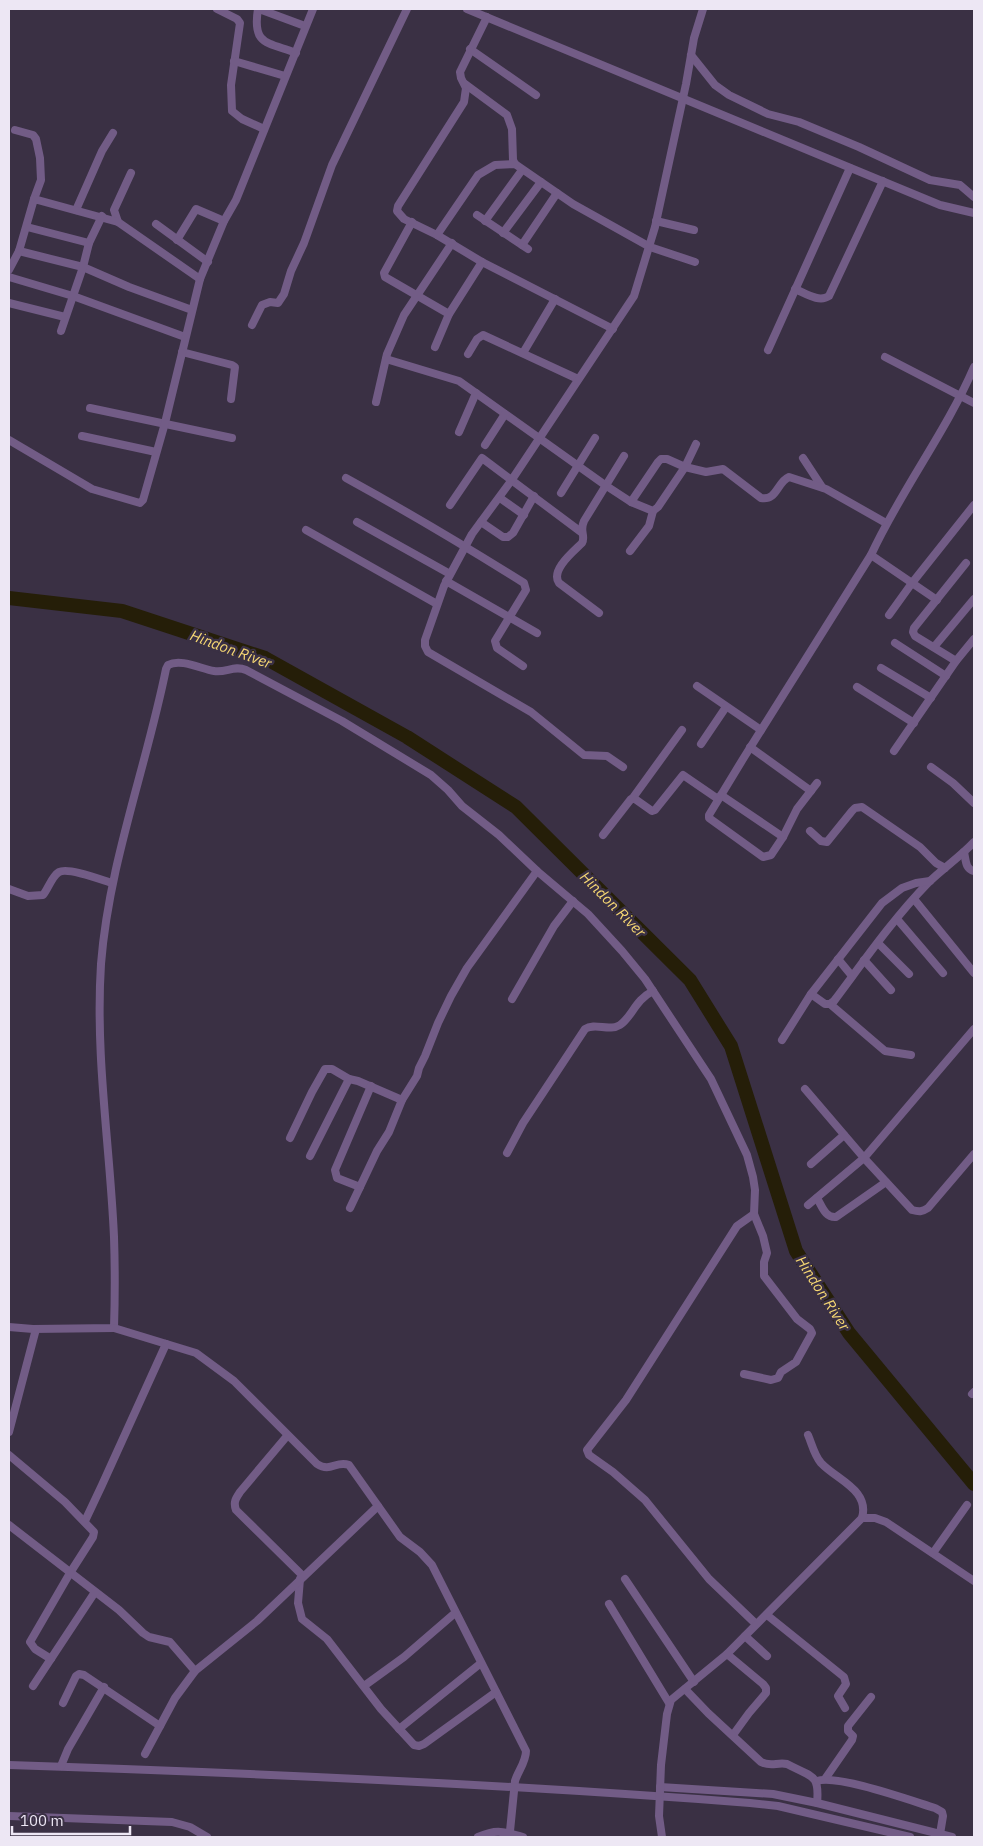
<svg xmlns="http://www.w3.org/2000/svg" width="983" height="1846" font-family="'IBM Plex Sans',sans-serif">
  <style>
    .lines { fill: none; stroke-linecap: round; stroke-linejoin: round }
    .river { stroke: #251e08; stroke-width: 14 }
    .minor { stroke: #725c86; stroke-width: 8 }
    .labels { text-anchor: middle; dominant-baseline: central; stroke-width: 5; stroke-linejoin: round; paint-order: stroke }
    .water-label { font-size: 15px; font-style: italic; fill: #f6d773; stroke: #3a3044 }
  </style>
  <rect width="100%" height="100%" fill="#3a3044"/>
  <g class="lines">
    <polyline class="river" points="9,598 122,611 265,658 407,737 516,807 690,980 731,1046 796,1251 849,1333 974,1484"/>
    <g class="minor">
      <polyline points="217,9 237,19 240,23 231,85 232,111 242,119 264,129"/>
      <path d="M258,9c-6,36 9,33 38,44"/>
      <polyline points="259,9 305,26"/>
      <polyline points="467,9 940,205 974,213"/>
      <polyline points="487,17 460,72 461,78 466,88 464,102 398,206 397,211 404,219 437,235 482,262 613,329"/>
      <polyline points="470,49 536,95"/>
      <polyline points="691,55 715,85 729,95 768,114 799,122 859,147 930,180 960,185 974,197"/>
      <polyline points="234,61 285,76"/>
      <polyline points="465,84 507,115 512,129 513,160 515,164"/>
      <polyline points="15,130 33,135 36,139 40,158 41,180 34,199"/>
      <polyline points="131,173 114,210 118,222 200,279"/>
      <polyline points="76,210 102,151 113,133"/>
      <polyline points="477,215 528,249"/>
      <polyline points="485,221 522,170"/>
      <polyline points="656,221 694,230"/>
      <polyline points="412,222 384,273 385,277 449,314"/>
      <polyline points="156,224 208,262"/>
      <polyline points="27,227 89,243"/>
      <polyline points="503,233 541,182"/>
      <polyline points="437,235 478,175 495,165 515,164 573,204 650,247 695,262"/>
      <polyline points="177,240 196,209 224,221"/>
      <polyline points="522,245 557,193"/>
      <polyline points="19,251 83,267 129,287 192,310"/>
      <polyline points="9,270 19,251 34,199 118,222"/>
      <polyline points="9,277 73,296 185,337"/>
      <path d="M795,289c10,4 24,14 34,7l54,-115"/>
      <polyline points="9,303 65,317"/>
      <polyline points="252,325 262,305 270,302 278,303 284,294 291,271 304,243 332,165 407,9"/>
      <polyline points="61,331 83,267 89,243 102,216"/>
      <polyline points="435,347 449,314 482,262"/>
      <polyline points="768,350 850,168"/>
      <polyline points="182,352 232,365 235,367 231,399"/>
      <polyline points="523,353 555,299"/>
      <polyline points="468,354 477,339 483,335 578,379"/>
      <polyline points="885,357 974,403"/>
      <polyline points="386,359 459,381 605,485 631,502 653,511 658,507 685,467 696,444"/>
      <polyline points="376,402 387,354 404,315 452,243"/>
      <polyline points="90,408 232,438"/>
      <polyline points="459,432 476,393"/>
      <polyline points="82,436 156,452"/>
      <polyline points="9,440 92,489 140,503 143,500 165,423 200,279 224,221 236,200 313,9"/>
      <polyline points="485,445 505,414"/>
      <polyline points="803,458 822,487"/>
      <path d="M346,478c60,33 119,68 178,105l2,7 -31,51 2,7 26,18"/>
      <polyline points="561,493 595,438"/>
      <polyline points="500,498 524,515"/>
      <path d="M631,502l27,-40 3,-3h6l18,8 21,5 17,-3 38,29c16,3 16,-16 28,-21l37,12 60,34"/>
      <polyline points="450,505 482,458 581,532"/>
      <polyline points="357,522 450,574"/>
      <polyline points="481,522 503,537 508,537 513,533 534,496"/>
      <polyline points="306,530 437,604"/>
      <polyline points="630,551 649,526 653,511"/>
      <polyline points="871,555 937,600"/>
      <polyline points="446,581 537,633"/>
      <path d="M599,613l-40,-30c-9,-13 15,-32 23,-40 4,-8 -3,-11 2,-22l40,-65"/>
      <polyline points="889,615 912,583 974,505"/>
      <polyline points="895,643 946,676"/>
      <polyline points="934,647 974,599"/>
      <polyline points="956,661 915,636 913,632 914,628 966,563"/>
      <polyline points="881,668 931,698"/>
      <polyline points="697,686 761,730"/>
      <polyline points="857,687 914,723"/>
      <polyline points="701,744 726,707"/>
      <polyline points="750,747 811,791"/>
      <polyline points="894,751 956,661 974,639"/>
      <polyline points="623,767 607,756 584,755 531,712 428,652 425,646 425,640 444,586 472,534 511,481 634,296 655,227 686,84 694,38 703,9"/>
      <polyline points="931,767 953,783 974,803"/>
      <path d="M817,783l-20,26 -14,28 -12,18 -8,2 -54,-39v-3l34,-56 128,-204c30,-65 75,-123 103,-188"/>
      <polyline points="721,795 783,837"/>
      <polyline points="632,799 682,730"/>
      <polyline points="810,831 821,841 827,842 852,811 855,808 862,807 920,847 936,863 945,868"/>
      <polyline points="603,835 631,799 635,799 652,811 655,810 683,775 718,799"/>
      <path d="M964,852c2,8 1,17 10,19"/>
      <path d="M9,889l19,7 15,-1c5,-6 9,-19 16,-23 9,-5 43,8 53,11"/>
      <polyline points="914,899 974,973"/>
      <polyline points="897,919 943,973"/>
      <polyline points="878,943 909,974"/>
      <polyline points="838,959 852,976"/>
      <polyline points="864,960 891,990"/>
      <path d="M811,994l14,10h5l4,-3c30,-40 59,-82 94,-118 14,-14 32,-26 46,-41"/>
      <polyline points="512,999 554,926 573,901"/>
      <polyline points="830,1004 885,1051 911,1055"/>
      <polyline points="782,1040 811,994 882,903 902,888 916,883 930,881"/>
      <path d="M805,1089l59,69 48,52c7,2 10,2 16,-2l46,-54"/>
      <polyline points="290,1138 312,1092 325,1069 332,1069 349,1079"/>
      <path d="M507,1153l16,-30 62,-94c10,-7 24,3 35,-4 12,-8 15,-25 33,-34"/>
      <polyline points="310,1156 349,1079 358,1081 402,1100"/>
      <polyline points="811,1164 844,1135"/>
      <polyline points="360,1187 337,1178 335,1170 371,1086"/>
      <path d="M817,1198c5,8 8,20 19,19l50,-35"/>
      <polyline points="808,1205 864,1158 974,1029"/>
      <polyline points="350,1208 377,1151 389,1132 402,1100 417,1076 419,1068 425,1056 438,1023 451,996 467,968 537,871"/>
      <polyline points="754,1214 737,1226 626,1400 587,1450 589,1455 613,1472 645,1500 709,1579 756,1624"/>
      <path d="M9,1327l24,2 81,-1c1,-31 1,-61 0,-91 -4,-91 -19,-181 -13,-273 8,-101 45,-196 65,-295l2,-4c13,-7 33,4 46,6 12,2 20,-6 32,-1l96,51 89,54 17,15 14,16 37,29 38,36 51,43 34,37 23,28 66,100 36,76 6,22 2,13 -1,24 9,22 4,17 -3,9v14l33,43 13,10 2,4 -16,29 -15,10 -3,6 -7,2 -27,-6"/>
      <path d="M114,1328l82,25 38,28 83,83c14,9 19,-4 32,1l51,72 20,15 12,13 94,186c0,11 -8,20 -11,30l-5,50"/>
      <polyline points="972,1394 974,1392"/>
      <polyline points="9,1432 36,1329"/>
      <path d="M287,1436l-47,56c-4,6 -7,10 -4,18l67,66"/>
      <polyline points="9,1455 65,1502 94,1532 93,1537 70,1573 30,1642 35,1649 51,1659"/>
      <polyline points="862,1518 875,1518 886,1522 974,1581"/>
      <polyline points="85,1521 102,1485 166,1344"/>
      <polyline points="9,1525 119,1610 143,1633 149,1637 170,1642 195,1671"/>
      <polyline points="933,1553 967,1505"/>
      <polyline points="300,1579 298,1603 302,1619 327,1639 381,1709 414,1745 419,1746 424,1744 496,1692"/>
      <polyline points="625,1579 694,1682"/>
      <polyline points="609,1604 669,1703"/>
      <polyline points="767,1615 844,1677 846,1684 838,1696 845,1708"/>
      <polyline points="745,1636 767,1656"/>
      <polyline points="727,1654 763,1684 766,1688 766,1693 749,1713 733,1735"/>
      <polyline points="33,1686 95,1592"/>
      <polyline points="364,1686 404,1657 455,1613"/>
      <path d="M685,1689l23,24 53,49c9,5 17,0 26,2 24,13 33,9 30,39"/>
      <polyline points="63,1703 76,1676 79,1674 84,1675 160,1726"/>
      <polyline points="399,1729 481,1663"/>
      <polyline points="145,1754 175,1698 195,1671 257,1621 378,1506"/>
      <path d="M9,1765c247,8 494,19 741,38l28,3 132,31"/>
      <polyline points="61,1766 68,1749 104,1687"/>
      <polyline points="825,1779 852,1740 853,1736 848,1731 848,1726 871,1697"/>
      <path d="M817,1781c20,-7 95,20 118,27l7,4 1,4 -3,18"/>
      <polyline points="660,1787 773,1794 817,1803 952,1837"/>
      <polyline points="9,1816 172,1822 190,1827 207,1837"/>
      <path d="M478,1837c20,-9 26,-5 45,0"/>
      <path d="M662,1837l-3,-21 2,-51 6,-51 4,-14 56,-46 135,-136c8,-28 -25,-38 -41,-55 -7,-8 -9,-19 -13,-28"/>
    </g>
  </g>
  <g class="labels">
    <g class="water-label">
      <text transform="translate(231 649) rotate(20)">Hindon River</text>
      <text transform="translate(613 904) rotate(45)">Hindon River</text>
      <text transform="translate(823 1293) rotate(57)">Hindon River</text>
    </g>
  </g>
  <rect width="983" height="1846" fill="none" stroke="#ede7f4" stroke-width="20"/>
  <path d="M12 1826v8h118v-8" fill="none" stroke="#ede7f4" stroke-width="2.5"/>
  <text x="20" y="1826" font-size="15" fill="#ede7f4" stroke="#3a3044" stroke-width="4" paint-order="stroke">100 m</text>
</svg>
